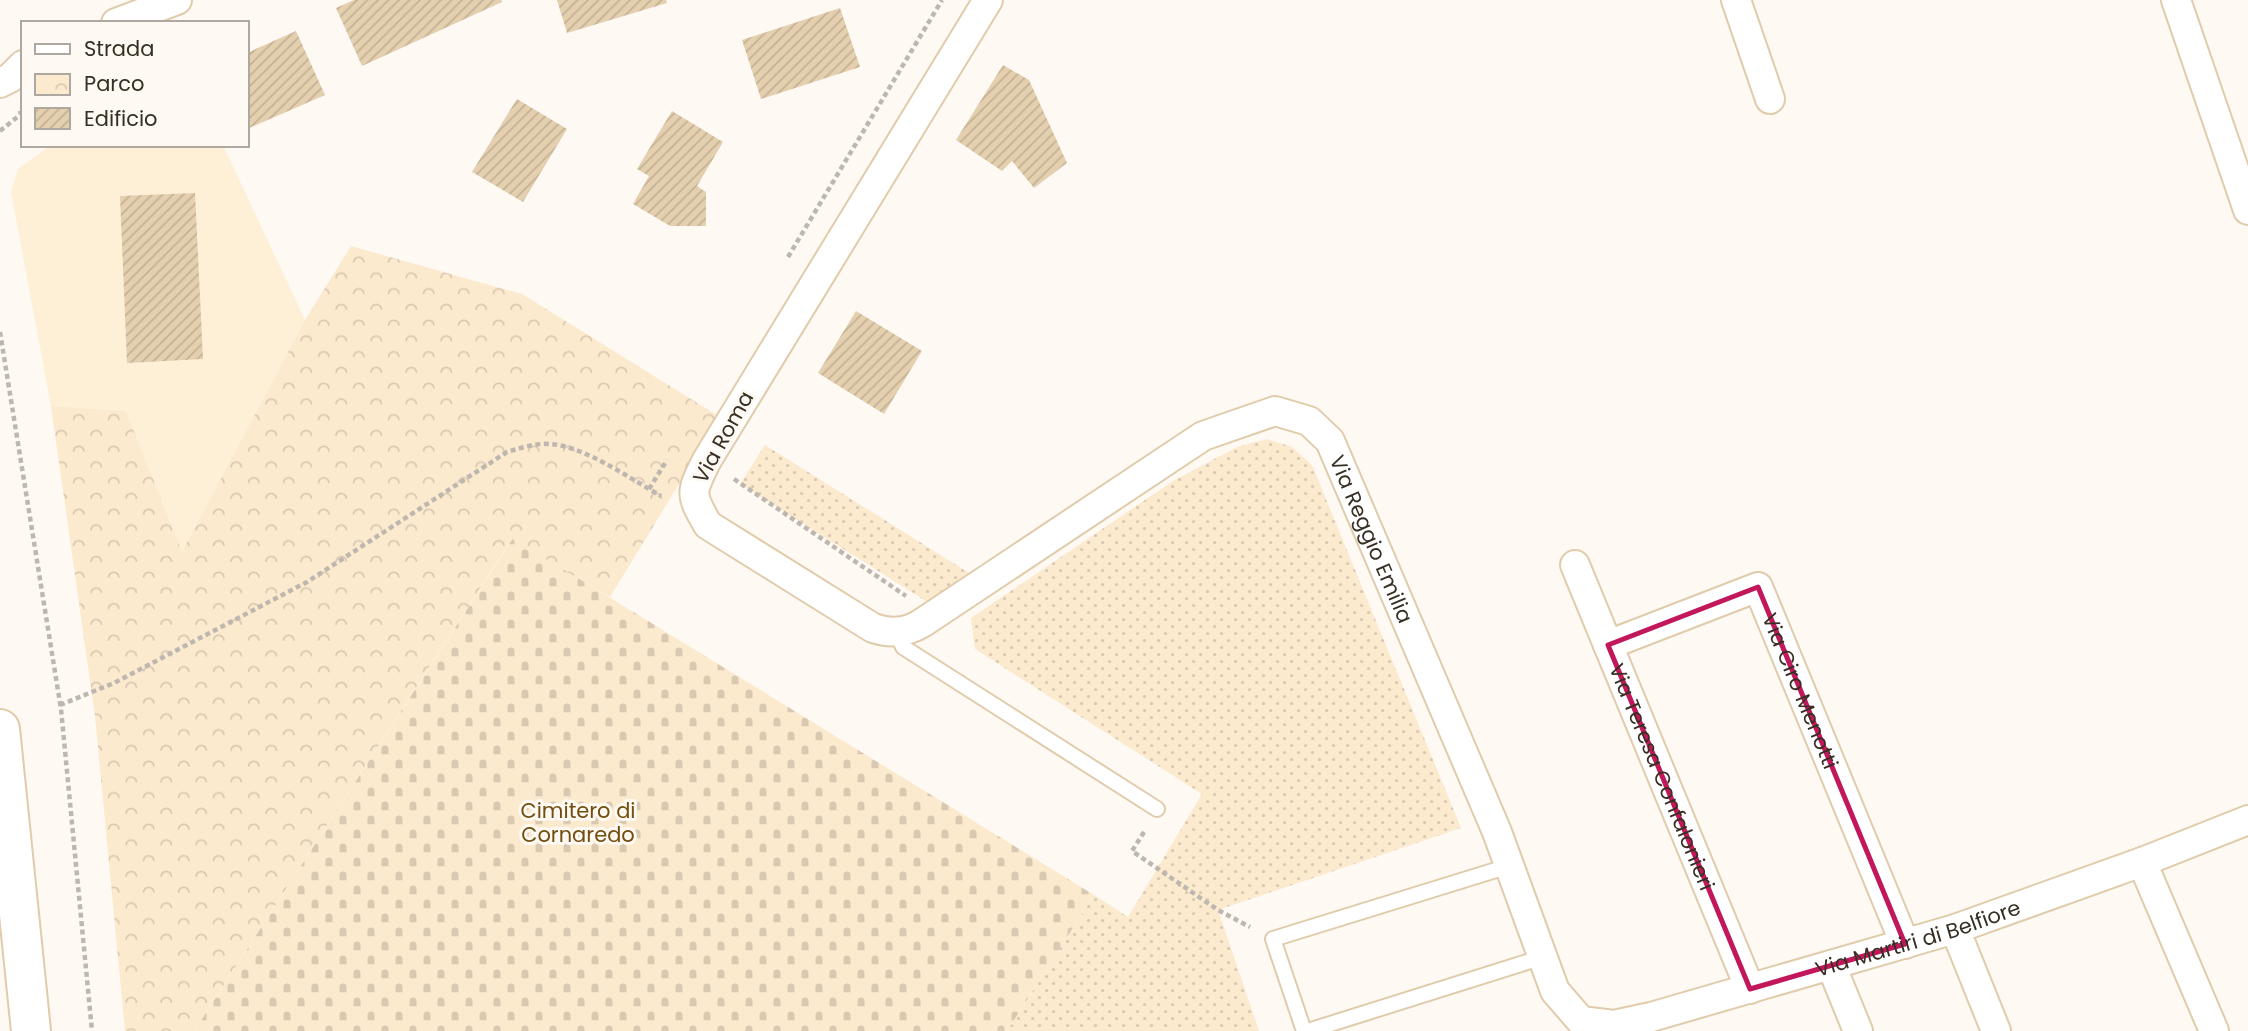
<svg xmlns="http://www.w3.org/2000/svg" width="2248" height="1031" font-family="Poppins,sans-serif">
  <style>
    .built { fill: #feefd7 }
    .grass { fill: url(#grass-dots) }
    .cemetery { fill: url(#cemetery-stones) }
    .park { fill: url(#park-crowns) }
    .building { fill: url(#building-hatch) }
    .lines { fill: none; stroke-linecap: round; stroke-linejoin: round }
    .lane-casing { stroke: #e0cbab; stroke-width: 18 }
    .street-casing { stroke: #e0cbab; stroke-width: 32 }
    .secondary-casing { stroke: #e0cbab; stroke-width: 42 }
    .path { stroke: #bdb7af; stroke-width: 4.5; stroke-dasharray: 5 3.5; stroke-linecap: butt }
    .lane { stroke: #fff; stroke-width: 14 }
    .street { stroke: #fff; stroke-width: 28 }
    .secondary { stroke: #fff; stroke-width: 38 }
    .marked { fill: none; stroke: #c2185b; stroke-width: 5; stroke-linejoin: round }
    .labels { text-anchor: middle; dominant-baseline: central; stroke-width: 6; stroke-linejoin: round; paint-order: stroke }
    .street-label { font-size: 21px; fill: #372f23; stroke: #fef9f3 }
    .park-label { font-size: 21px; fill: #724f0e; stroke: #fef9f3 }
  </style>
  <defs>
    <pattern id="grass-dots" width="8" height="8" patternUnits="userSpaceOnUse" patternTransform="scale(1.75)"><rect width="8" height="8" fill="#fceacf"/><path d="M2 2h.1M6 6h.1" fill="none" stroke="#d9c9b1" stroke-width="1.8" stroke-linecap="round"/></pattern>
    <pattern id="cemetery-stones" width="16" height="16" patternUnits="userSpaceOnUse" patternTransform="scale(1.75)"><rect width="16" height="16" fill="#fceacf"/><path d="M2 7V4a2 2 0 0 1 4 0v3zM10 15v-3a2 2 0 0 1 4 0v3z" fill="#d9c9b1"/></pattern>
    <pattern id="park-crowns" width="20" height="18" patternUnits="userSpaceOnUse" patternTransform="scale(1.75)"><rect width="20" height="18" fill="#fceacf"/><path d="M2 6a3 3 0 1 1 6 0M12 15a3 3 0 1 1 6 0" fill="none" stroke="#d9c9b1"/></pattern>
    <pattern id="building-hatch" width="6" height="6" patternUnits="userSpaceOnUse" patternTransform="scale(1.75)"><rect width="6" height="6" fill="#e4cfaf"/><path d="M-1 1l2-2M0 6l6-6M5 7l2-2" fill="none" stroke="#c4b296"/></pattern>
  </defs>
  <rect width="100%" height="100%" fill="#fef9f3"/>
  <polygon class="built" points="51,145 223,145 305,320 182,553 126,411 51,406 11,192 18,169"/>
  <g class="grass">
    <polygon points="1267,439 1292,447 1312,465 1461,828 1218,910 1259,1031 1007,1031 1094,895 1128,917 1202,794 975,649 971,618 1173,481 1237,447"/>
    <polygon points="765,445 974,576 929,603 740,484"/>
  </g>
  <polygon class="cemetery" points="513,538 1094,895 1007,1031 194,1031"/>
  <polygon class="park" points="351,246 522,294 720,417 610,597 512,539 194,1031 125,1031 95,716 51,406 126,411 182,552 305,320"/>
  <g class="building">
    <polygon points="354,0 501,0 502,2 362,66 336,8"/>
    <polygon points="557,0 666,0 667,3 567,33"/>
    <polygon points="840,8 860,67 761,99 742,40"/>
    <polygon points="296,31 325,95 247,129 247,53"/>
    <polygon points="1003,65 1029,80 1067,163 1034,188 1012,161 1002,171 956,140"/>
    <polygon points="517,99 567,129 523,202 472,172"/>
    <polygon points="672,111 723,142 697,186 706,192 706,226 670,226 633,204 649,176 637,169"/>
    <polygon points="195,193 203,359 127,363 120,196"/>
    <polygon points="856,311 922,351 884,414 818,373"/>
  </g>
  <g class="lines">
    <g class="lane-casing">
      <g id="lane">
        <polyline points="897,633 903,647 1157,809"/>
        <polyline points="1304,1031 1273,939 1509,866"/>
        <polyline points="1308,1031 1543,957"/>
      </g>
    </g>
    <g class="street-casing">
      <g id="street">
        <path id="s1" d="M988,0l-281,460c-16,32 -18,33 1,65l165,103c18,6 33,5 49,-5l281,-187 72,-25 34,10 21,20 167,391 58,159 26,30 33,4 37,-8 304,-88 187,-67 106,-42"/>
        <polyline points="1736,0 1770,99"/>
        <polyline points="2176,0 2248,210"/>
        <polyline points="116,23 177,0"/>
        <polyline points="0,83 10,78 23,65"/>
        <path id="s2" d="M1575,565l175,424"/>
        <path id="s3" d="M1608,645l150,-58 147,357"/>
        <polyline points="2142,862 2214,1031"/>
        <polyline points="1955,929 1996,1031"/>
        <polyline points="1831,965 1858,1031"/>
      </g>
    </g>
    <g class="secondary-casing">
      <polyline id="secondary" points="0,729 31,1031"/>
    </g>
    <g class="path">
      <polyline points="0,131 21,114 19,108"/>
      <polyline points="788,257 942,0"/>
      <polyline points="0,332 61,709 92,1031"/>
      <polyline points="734,479 906,596"/>
      <polyline points="649,489 667,460"/>
      <path d="M60,705l54,-22 193,-101 200,-130c14,-4 28,-9 43,-8 34,2 81,35 111,52"/>
      <polyline points="1144,832 1132,851 1218,910 1250,927"/>
    </g>
    <use href="#lane" class="lane"/>
    <use href="#street" class="street"/>
    <use href="#secondary" class="secondary"/>
  </g>
  <path class="marked" d="M1758,587l147,357 -155,45 -142,-344z"/>
  <g class="labels">
    <g class="street-label">
      <text transform="translate(723 437) rotate(-61)">Via Roma</text>
      <text stroke="none"><textPath href="#s1" startOffset="1440">Via Reggio Emilia</textPath></text>
      <text stroke="none"><textPath href="#s3" startOffset="273">Via Ciro Menotti</textPath></text>
      <text stroke="none"><textPath href="#s2" startOffset="229">Via Teresa Confalonieri</textPath></text>
      <text stroke="none"><textPath href="#s1" startOffset="2317">Via Martiri di Belfiore</textPath></text>
    </g>
    <g class="park-label">
      <text x="578" y="810">Cimitero di<tspan x="578" dy="24">Cornaredo</tspan></text>
    </g>
  </g>
  <rect x="21" y="21" width="228" height="126" fill="#fef9f3" stroke="#aea8a0" stroke-width="2"/>
  <rect x="35" y="44" width="35" height="10" fill="#ffffff" stroke="#aea8a0" stroke-width="2"/>
  <text x="84" y="56" font-size="21" fill="#372f23">Strada</text>
  <rect x="35" y="74" width="35" height="21" fill="url(#park-crowns)" stroke="#aea8a0" stroke-width="2"/>
  <text x="84" y="91" font-size="21" fill="#372f23">Parco</text>
  <rect x="35" y="108" width="35" height="21" fill="url(#building-hatch)" stroke="#aea8a0" stroke-width="2"/>
  <text x="84" y="126" font-size="21" fill="#372f23">Edificio</text>
</svg>
